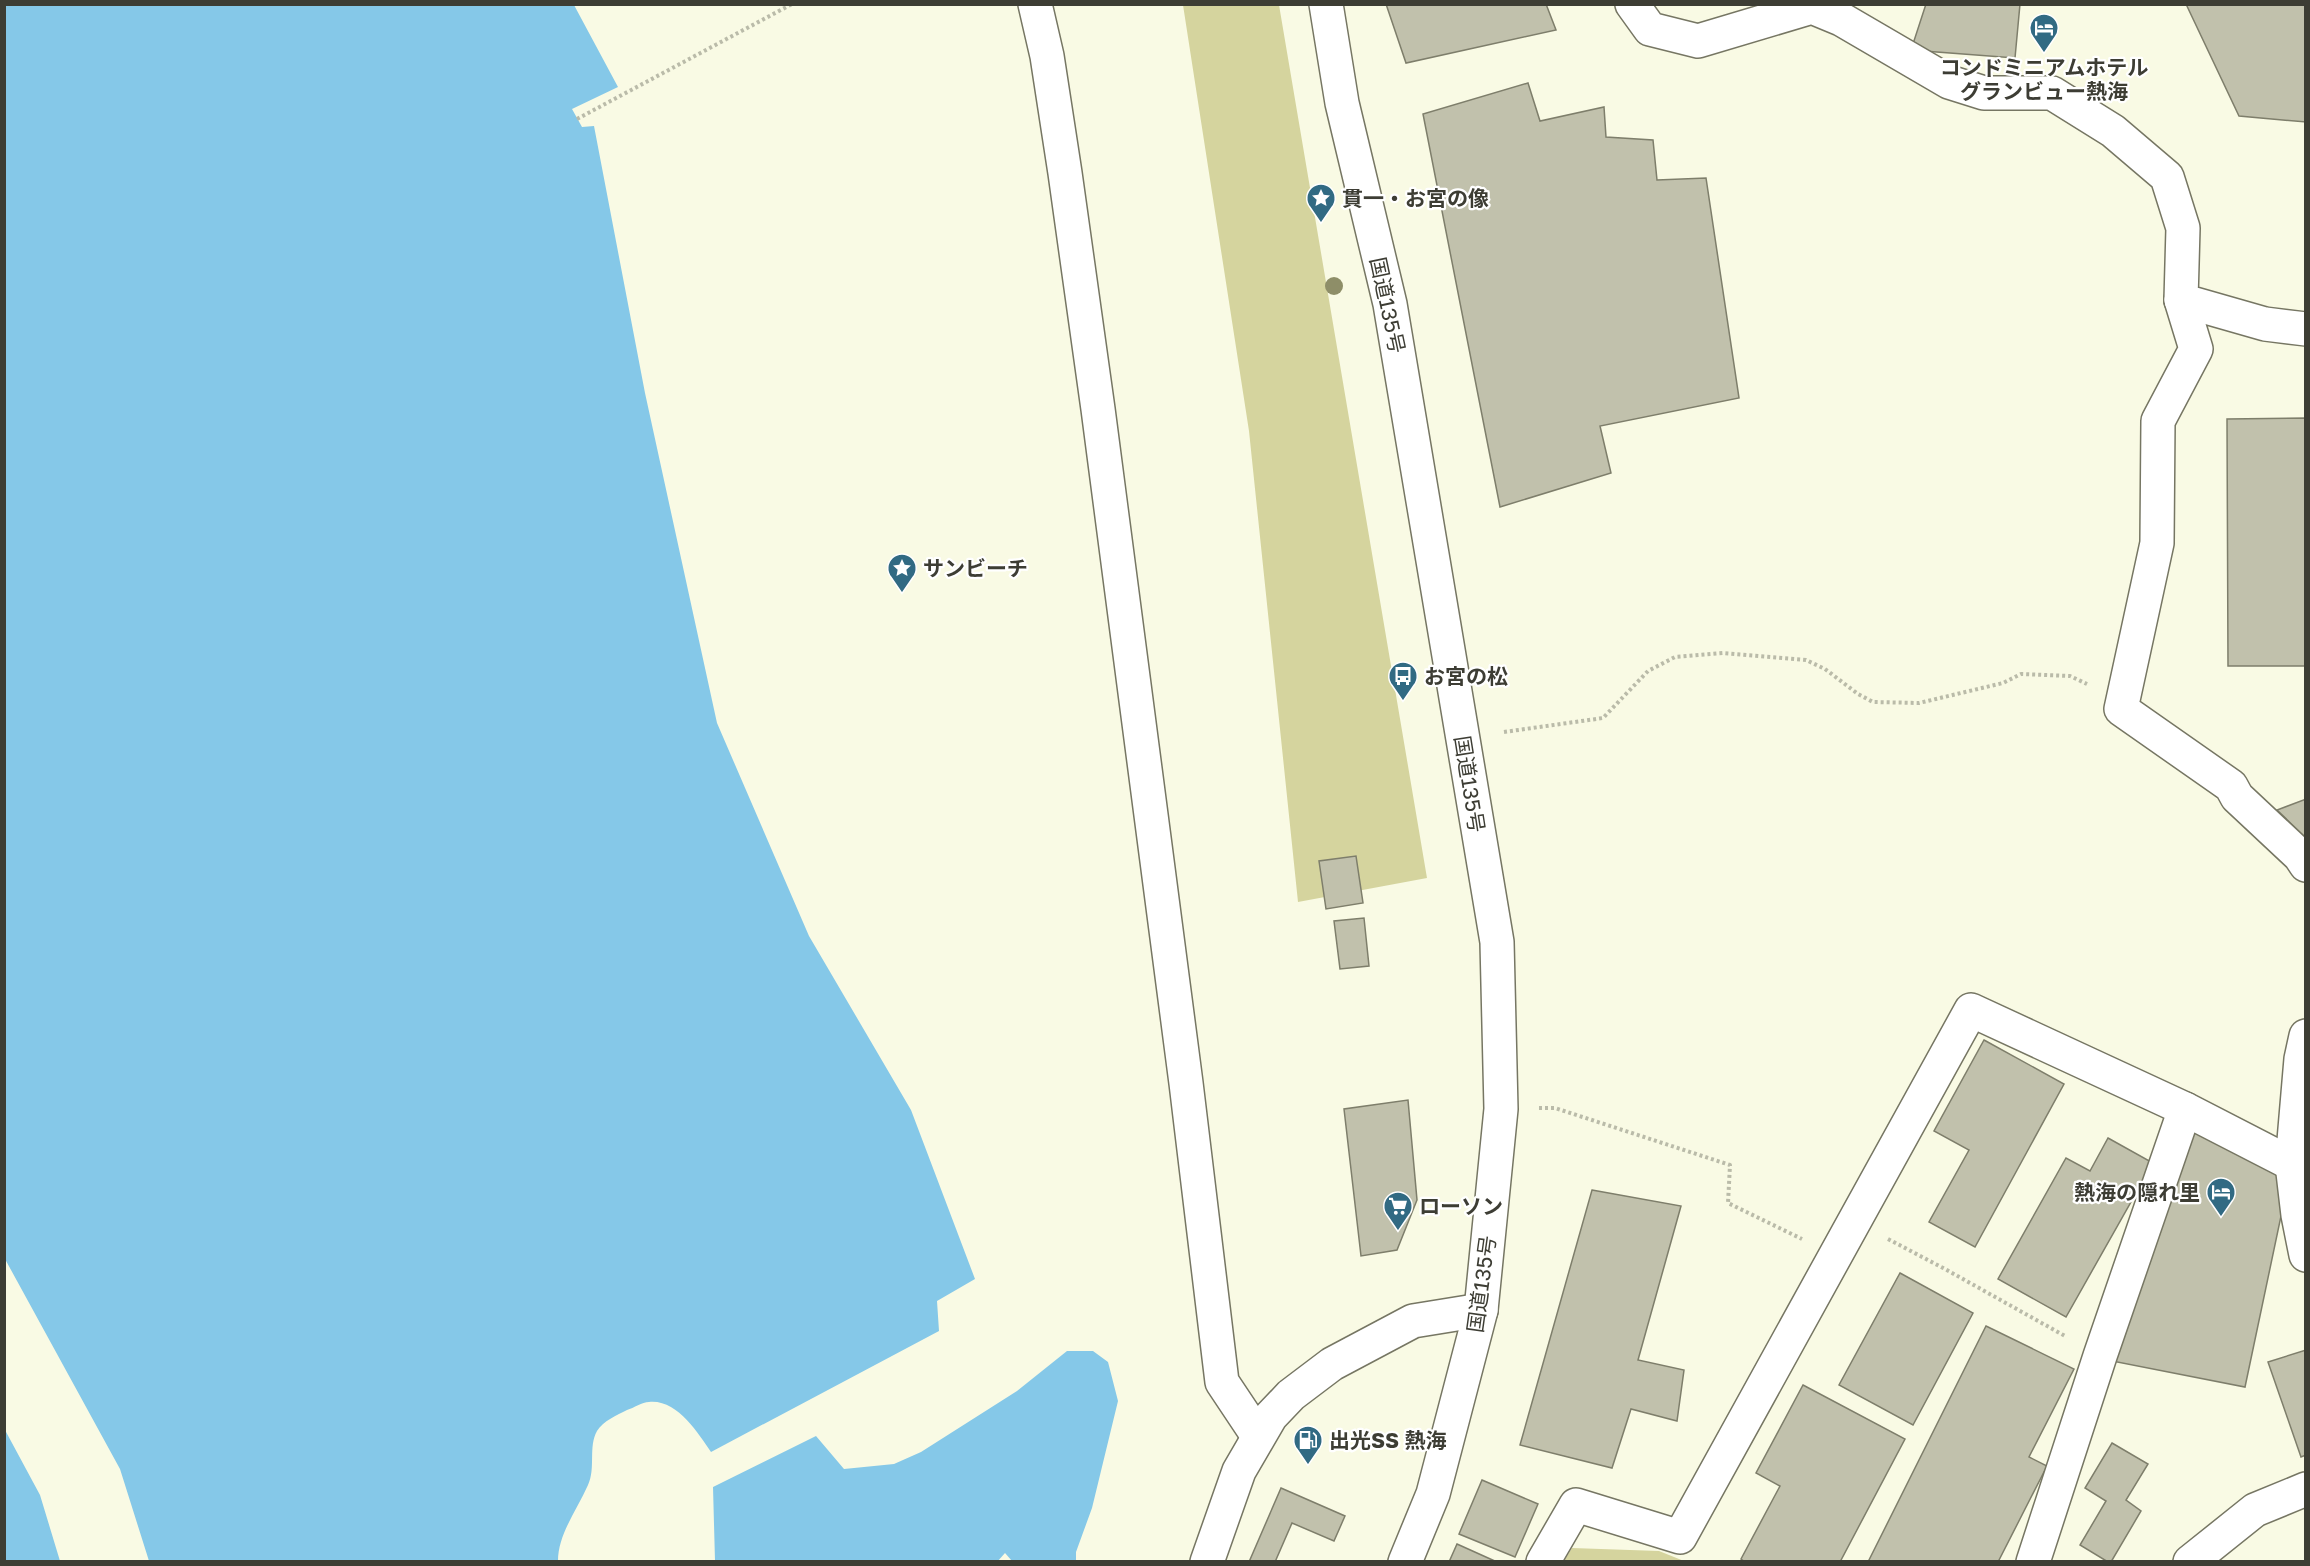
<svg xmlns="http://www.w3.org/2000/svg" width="2310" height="1566" font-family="'Golos Text','Noto Sans JP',sans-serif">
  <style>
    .green { fill: #d5d49e }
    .water { fill: #85c8e8 }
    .pier { fill: #f9fae4 }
    .building { fill: #c1c1ac; stroke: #7e7e6b; stroke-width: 1.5 }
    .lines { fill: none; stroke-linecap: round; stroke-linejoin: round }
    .minor-casing { stroke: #767663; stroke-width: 36 }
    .tertiary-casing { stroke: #767663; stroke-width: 36 }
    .trunk-casing { stroke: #767663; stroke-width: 36 }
    .path { stroke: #babba9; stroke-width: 4; stroke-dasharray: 3 3; stroke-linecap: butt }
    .minor { stroke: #fff; stroke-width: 33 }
    .tertiary { stroke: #fff; stroke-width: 33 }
    .trunk { stroke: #fff; stroke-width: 33 }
    .tree { fill: #8e8e68 }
    .labels { text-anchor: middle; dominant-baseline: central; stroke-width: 4.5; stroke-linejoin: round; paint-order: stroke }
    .poi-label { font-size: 21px; font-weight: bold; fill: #3d3d34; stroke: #fff; text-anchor: start }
    .street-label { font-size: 21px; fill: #3d3d34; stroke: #fff }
  </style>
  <rect width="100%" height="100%" fill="#f9fae4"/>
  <g class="green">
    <polygon points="1183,5 1279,5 1427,878 1298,902 1249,431"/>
    <polygon points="1572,1548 1659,1551 1684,1561 1564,1561"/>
  </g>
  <g class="water">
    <path d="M5,5h569l44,82 -46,22 10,18 12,-1 51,267 72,330 92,213 102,174 64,169 -38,22 2,30 -228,121c-13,-19 -34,-53 -62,-50 -7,0 -15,6 -22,8 -10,5 -24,11 -30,21 -9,16 -1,37 -9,54 -11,25 -30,49 -30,76l-553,1z"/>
    <polygon points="1067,1351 1093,1351 1108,1362 1118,1401 1092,1508 1076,1552 1076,1561 1012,1561 1005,1553 997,1562 715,1561 713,1487 816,1436 844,1469 894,1464 921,1452 1017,1391"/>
  </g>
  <polygon class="pier" points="5,1259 120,1469 149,1561 60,1561 40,1495 5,1430"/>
  <g class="building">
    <polygon points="1386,4 1546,4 1556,30 1406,63"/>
    <polygon points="1926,4 2020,4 2015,58 1911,50"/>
    <polygon points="2186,4 2306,4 2306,122 2239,116"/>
    <polygon points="1528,83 1540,121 1604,107 1606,137 1653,140 1657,180 1706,178 1739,398 1600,426 1611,473 1500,507 1423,114"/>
    <polygon points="2306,418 2306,666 2228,666 2227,419"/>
    <polygon points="2306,799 2306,838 2277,810"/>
    <polygon points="1356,856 1363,903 1326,909 1319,861"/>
    <polygon points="1364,918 1369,966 1340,969 1334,921"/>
    <polygon points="1984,1040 2064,1084 1975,1247 1929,1222 1969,1150 1934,1131"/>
    <polygon points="1408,1100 1417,1200 1397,1250 1361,1256 1344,1109"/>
    <polygon points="2191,1130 2292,1164 2245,1387 2112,1361"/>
    <polygon points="2108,1138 2153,1163 2066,1317 1998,1279 2066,1158 2090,1171"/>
    <polygon points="1592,1190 1681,1206 1638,1360 1684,1370 1677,1421 1631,1409 1612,1468 1520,1445"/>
    <polygon points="1900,1273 1973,1313 1913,1425 1839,1385"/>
    <polygon points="1986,1326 2074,1369 2029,1457 2047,1466 1998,1562 1868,1562"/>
    <polygon points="2306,1350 2306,1455 2301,1457 2268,1362"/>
    <polygon points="1803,1385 1905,1439 1840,1562 1745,1562 1741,1559 1780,1486 1756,1473"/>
    <polygon points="2112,1443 2148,1464 2126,1500 2141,1511 2111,1562 2108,1562 2080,1545 2106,1501 2085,1488"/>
    <polygon points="1482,1480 1538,1504 1515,1557 1459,1534"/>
    <polygon points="1281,1488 1345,1516 1334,1541 1292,1523 1275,1562 1249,1562"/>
    <polygon points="1457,1544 1497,1562 1449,1562"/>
  </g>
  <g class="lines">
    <g class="minor-casing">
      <g id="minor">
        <polyline points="1632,4 1650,29 1698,41 1812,7 1841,19 1949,82 1984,93 2052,93 2113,131 2167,177 2183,228 2181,300 2265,324 2306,329"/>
        <polyline points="2181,300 2196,349 2158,421 2157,543 2121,709 2231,786 2237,797 2300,856 2306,865"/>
        <polyline points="2306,1036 2301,1059 2292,1164 2298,1215 2306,1255"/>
        <polyline points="1543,1562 1576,1505 1680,1537 1971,1010 2185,1109 2292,1164"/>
        <polyline points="2033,1562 2100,1356 2185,1109"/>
        <polyline points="2190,1562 2255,1510 2306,1489"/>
      </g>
    </g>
    <g class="tertiary-casing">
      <g id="tertiary">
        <polyline points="1035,4 1047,56 1065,173 1098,409 1186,1083 1222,1382 1258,1436"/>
        <polyline points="1207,1562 1239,1471 1271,1416 1291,1395 1332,1364 1413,1321 1481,1310"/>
      </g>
    </g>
    <g class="trunk-casing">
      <polyline id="trunk" points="1326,4 1342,103 1390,304 1497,942 1501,1109 1481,1310 1433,1494 1405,1562"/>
    </g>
    <g class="path">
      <polyline points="577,119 792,4"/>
      <polyline points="1504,732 1603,718 1648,671 1675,657 1723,653 1806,660 1825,669 1858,694 1873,702 1919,703 2003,683 2021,674 2070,676 2087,684"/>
      <polyline points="1539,1108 1555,1108 1730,1165 1728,1203 1802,1239"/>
      <polyline points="1888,1239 1945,1269 2065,1336"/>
    </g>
    <use href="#minor" class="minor"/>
    <use href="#tertiary" class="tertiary"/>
    <use href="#trunk" class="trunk"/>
  </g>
  <circle class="tree" cx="1334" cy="286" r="9"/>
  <defs>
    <g id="hotel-pin" transform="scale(1.5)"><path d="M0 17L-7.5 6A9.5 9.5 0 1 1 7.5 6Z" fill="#316a83" stroke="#fff"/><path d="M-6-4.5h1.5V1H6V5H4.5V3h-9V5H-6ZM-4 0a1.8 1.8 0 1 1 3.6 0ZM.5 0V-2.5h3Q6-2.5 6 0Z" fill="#fff"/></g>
    <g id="sight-pin" transform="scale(1.5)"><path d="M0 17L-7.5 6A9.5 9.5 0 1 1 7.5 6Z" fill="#316a83" stroke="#fff"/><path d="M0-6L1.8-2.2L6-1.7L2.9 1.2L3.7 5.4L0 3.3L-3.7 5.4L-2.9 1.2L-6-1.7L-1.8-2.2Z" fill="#fff"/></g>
    <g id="bus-pin" transform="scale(1.5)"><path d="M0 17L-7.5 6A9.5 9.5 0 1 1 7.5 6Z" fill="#316a83" stroke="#fff"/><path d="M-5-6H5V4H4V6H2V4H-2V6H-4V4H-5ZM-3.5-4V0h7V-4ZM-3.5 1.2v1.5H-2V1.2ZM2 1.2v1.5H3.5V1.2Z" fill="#fff"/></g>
    <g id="supermarket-pin" transform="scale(1.5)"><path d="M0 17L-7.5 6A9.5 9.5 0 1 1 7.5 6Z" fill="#316a83" stroke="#fff"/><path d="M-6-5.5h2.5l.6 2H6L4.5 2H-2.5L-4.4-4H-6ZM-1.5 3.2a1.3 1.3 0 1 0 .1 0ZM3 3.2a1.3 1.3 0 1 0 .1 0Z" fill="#fff"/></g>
    <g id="fuel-pin" transform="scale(1.5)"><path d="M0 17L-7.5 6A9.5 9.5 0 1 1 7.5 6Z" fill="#316a83" stroke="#fff"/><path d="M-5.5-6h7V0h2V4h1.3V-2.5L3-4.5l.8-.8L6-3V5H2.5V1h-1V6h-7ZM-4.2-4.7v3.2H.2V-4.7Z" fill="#fff"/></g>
  </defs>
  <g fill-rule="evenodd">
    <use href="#hotel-pin" x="2044" y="28"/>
    <use href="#sight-pin" x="1321" y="198"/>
    <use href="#sight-pin" x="902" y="568"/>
    <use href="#bus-pin" x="1403" y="676"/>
    <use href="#hotel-pin" x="2221" y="1192"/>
    <use href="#supermarket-pin" x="1398" y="1206"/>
    <use href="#fuel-pin" x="1308" y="1440"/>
  </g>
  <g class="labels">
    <g class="poi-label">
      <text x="2044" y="67" text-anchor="middle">コンドミニアムホテル<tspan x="2044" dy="24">グランビュー熱海</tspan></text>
      <text x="1342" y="198">貫一・お宮の像</text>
      <text x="923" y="568">サンビーチ</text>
      <text x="1424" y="676">お宮の松</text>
      <text x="2200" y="1192" text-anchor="end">熱海の隠れ里</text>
      <text x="1419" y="1206">ローソン</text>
      <text x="1329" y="1440">出光SS 熱海</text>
    </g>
    <g class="street-label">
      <text transform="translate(1388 305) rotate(78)">国道135号</text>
      <text transform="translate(1470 784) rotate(81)">国道135号</text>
      <text transform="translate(1481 1284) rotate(-82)">国道135号</text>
    </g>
  </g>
  <rect width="2310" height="1566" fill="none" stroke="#3d3d34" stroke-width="12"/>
</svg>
